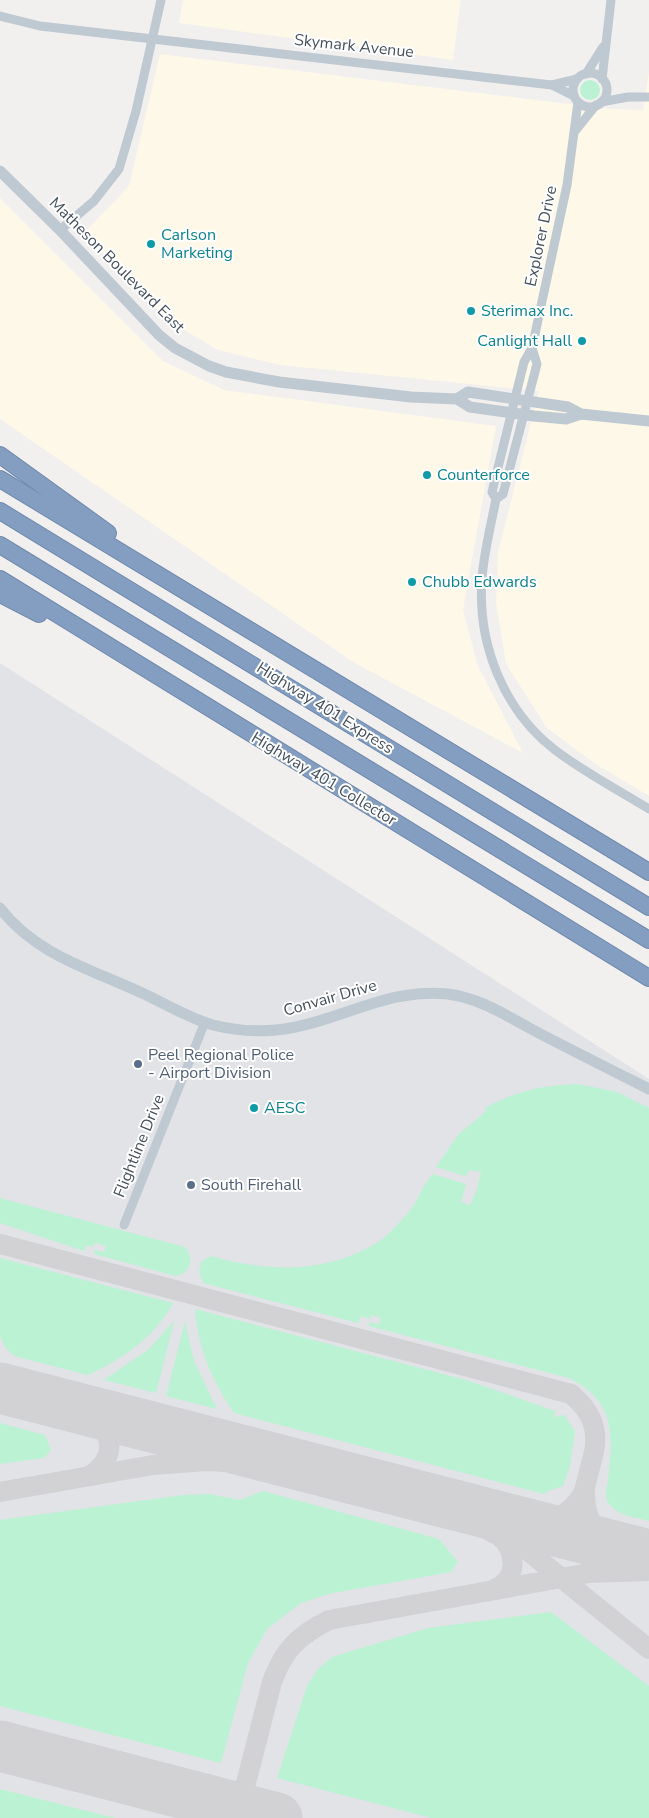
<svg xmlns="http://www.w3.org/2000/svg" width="649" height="1818" font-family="'Nunito Sans',sans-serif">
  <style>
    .commercial { fill: #fdf8e8 }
    .airport { fill: #e1e3e7 }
    .grass { fill: #bbf2d4 }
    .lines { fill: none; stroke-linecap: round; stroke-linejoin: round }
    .taxiway { stroke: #d2d2d4; stroke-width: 20 }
    .runway { stroke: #d2d2d4; stroke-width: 51 }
    .motorway-casing { stroke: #6f89ad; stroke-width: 18 }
    .minor { stroke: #bfc9d2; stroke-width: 9 }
    .tertiary { stroke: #bfc9d2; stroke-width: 11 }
    .motorway { stroke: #849ec1; stroke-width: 16 }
    .culture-dot { fill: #0f9aa8; stroke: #fff; stroke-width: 2 }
    .service-dot { fill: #5c6f8a; stroke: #fff; stroke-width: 2 }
    .labels { text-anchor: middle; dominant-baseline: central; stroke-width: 4; stroke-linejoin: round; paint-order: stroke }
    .street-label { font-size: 16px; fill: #46515e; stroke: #fff }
    .culture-label { font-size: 16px; fill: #0d838f; stroke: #fff; text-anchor: start }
    .service-label { font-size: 16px; fill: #4e5e75; stroke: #fff; text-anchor: start }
  </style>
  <rect width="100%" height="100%" fill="#f2efef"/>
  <g class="commercial">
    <polygon points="183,0 461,0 453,60 179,23"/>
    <polygon points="160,54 610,109 643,110 649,72 649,796 597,765 547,728 506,664 496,602 498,552 539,391 279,365 218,350 169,321 84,233 129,186"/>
    <polygon points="0,198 163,361 224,390 496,426 463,610 478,666 523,753 353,662 0,419"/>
  </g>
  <polygon class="airport" points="0,663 649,1079 649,1818 0,1818"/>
  <g class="grass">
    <circle cx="590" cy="90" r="10"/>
    <path d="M578,1084l39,8 32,16v413c-14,-4 -33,-5 -41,-19 -4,-6 -1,-15 0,-22 5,-47 8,-78 -39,-102l-200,-52 1,-4 10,2 1,-6 -10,-3 -1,4 -9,-3 -3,7 -155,-40 -4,-11 2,-10 10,-6c55,16 113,18 164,-12 12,-7 24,-21 33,-31 11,-12 14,-29 25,-39l33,10 -5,18 9,3 7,-16 4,-17 -11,-2 -5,6 -29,-9 22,-32 28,-24 -1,-3c31,-17 58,-23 93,-24z"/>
    <path d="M0,1198l185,49c9,11 7,25 -9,29l-82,-22 1,-4 9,2 2,-6 -11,-3 -2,4 -7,-2 -2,6 -84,-28z"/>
    <path d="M0,1258l173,45c-19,35 -51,56 -85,72l-74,-19 -9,-9 -5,-11z"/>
    <path d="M195,1309l271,71 92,32 -4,1 1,4 9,-2 11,16 -5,35 -7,20 -15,5 -4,3 -310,-81c-22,-33 -36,-64 -39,-104z"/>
    <polygon points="174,1321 156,1393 104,1380 149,1349"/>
    <polygon points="185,1322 194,1361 217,1409 166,1396"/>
    <polygon points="0,1423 45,1435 51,1450 44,1458 0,1464"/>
    <polygon points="263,1491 439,1539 458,1562 451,1572 328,1594 301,1603 267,1629 248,1663 221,1763 0,1706 0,1520 183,1495 209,1494 240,1500"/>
    <polygon points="551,1612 649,1686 649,1818 432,1818 277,1778 307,1686 318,1669 332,1657 428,1628"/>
    <polygon points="0,1789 115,1818 0,1818"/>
  </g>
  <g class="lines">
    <g class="taxiway">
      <path d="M0,1244l571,150c19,16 28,33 23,58l-25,98"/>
      <polyline points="0,1381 19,1391 87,1409"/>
      <path d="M86,1410c25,22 35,43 4,66"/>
      <polyline points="0,1492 153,1465 206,1461 296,1465"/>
      <polyline points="426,1498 528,1551 649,1649"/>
      <path d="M457,1504c47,12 98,40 128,-14 -1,47 26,54 64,64"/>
      <path d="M494,1589c24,-9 23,-36 6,-53"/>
      <polyline points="194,1797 210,1807 218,1818"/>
      <polyline points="239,1808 266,1818"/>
      <path d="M237,1818l35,-136c12,-33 26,-46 57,-62l260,-47 60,-2"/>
    </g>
    <g class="runway">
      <polyline points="0,1388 649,1555"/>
      <polyline points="0,1746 277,1818"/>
    </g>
    <g class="motorway-casing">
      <g id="motorway">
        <polyline points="0,455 108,533"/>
        <polyline points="0,479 649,872"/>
        <polyline points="0,511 649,907"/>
        <polyline points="0,545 649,940"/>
        <polyline points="0,579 649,978"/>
        <polyline points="0,594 39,614"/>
      </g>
    </g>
    <g class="minor">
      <polyline points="0,16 40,26 552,85 574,96"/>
      <circle cx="590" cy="90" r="17"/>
      <polyline points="586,74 603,47"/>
      <polyline points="602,79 611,0"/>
      <polyline points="552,85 577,79"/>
      <path d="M578,102l-11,83 -35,163 -8,14 -32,130 4,7c-5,26 -12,53 -14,79 -5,65 21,132 73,172 29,22 63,40 94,59"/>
      <polyline points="601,102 628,97 649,97"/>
      <polyline points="576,130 596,105"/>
      <polyline points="60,230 94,201 119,169 136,111 161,0"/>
      <polyline points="496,499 503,494 537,364 532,348"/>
      <polyline points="124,1225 205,1022"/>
    </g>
    <g class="tertiary">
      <polyline points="0,171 60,230 159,335 175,348 209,366 226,372 279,382 411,397 457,399 470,407 534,416 566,419 581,414"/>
      <polyline points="457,399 468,392 568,407 581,414 649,421"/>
      <path d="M0,908c35,46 90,61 140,84 24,11 48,26 73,33 20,5 43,7 63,5 60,-6 110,-43 172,-36 32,4 59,22 87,37 38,20 76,39 114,58"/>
    </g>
    <use href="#motorway" class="motorway"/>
  </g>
  <g class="culture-dot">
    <circle cx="151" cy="244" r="5"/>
    <circle cx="471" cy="311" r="5"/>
    <circle cx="582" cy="341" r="5"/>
    <circle cx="427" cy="475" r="5"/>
    <circle cx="412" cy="582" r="5"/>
    <circle cx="254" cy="1108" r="5"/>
  </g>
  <g class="service-dot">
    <circle cx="138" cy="1064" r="5"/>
    <circle cx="191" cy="1185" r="5"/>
  </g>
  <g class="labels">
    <g class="street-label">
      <text transform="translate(354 46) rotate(6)">Skymark Avenue</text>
      <text transform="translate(541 236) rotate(-78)">Explorer Drive</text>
      <text transform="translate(117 265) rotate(45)">Matheson Boulevard East</text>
      <text transform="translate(325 708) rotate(32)">Highway 401 Express</text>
      <text transform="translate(324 779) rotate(31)">Highway 401 Collector</text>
      <text transform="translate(330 998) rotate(-16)">Convair Drive</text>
      <text transform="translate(139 1146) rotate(-68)">Flightline Drive</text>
    </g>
    <g class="culture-label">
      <text x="161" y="235">Carlson<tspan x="161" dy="18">Marketing</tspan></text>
      <text x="481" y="311">Sterimax Inc.</text>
      <text x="572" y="341" text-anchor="end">Canlight Hall</text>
      <text x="437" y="475">Counterforce</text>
      <text x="422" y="582">Chubb Edwards</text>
      <text x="264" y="1108">AESC</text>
    </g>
    <g class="service-label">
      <text x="148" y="1055">Peel Regional Police<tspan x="148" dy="18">- Airport Division</tspan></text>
      <text x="201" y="1185">South Firehall</text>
    </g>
  </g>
</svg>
